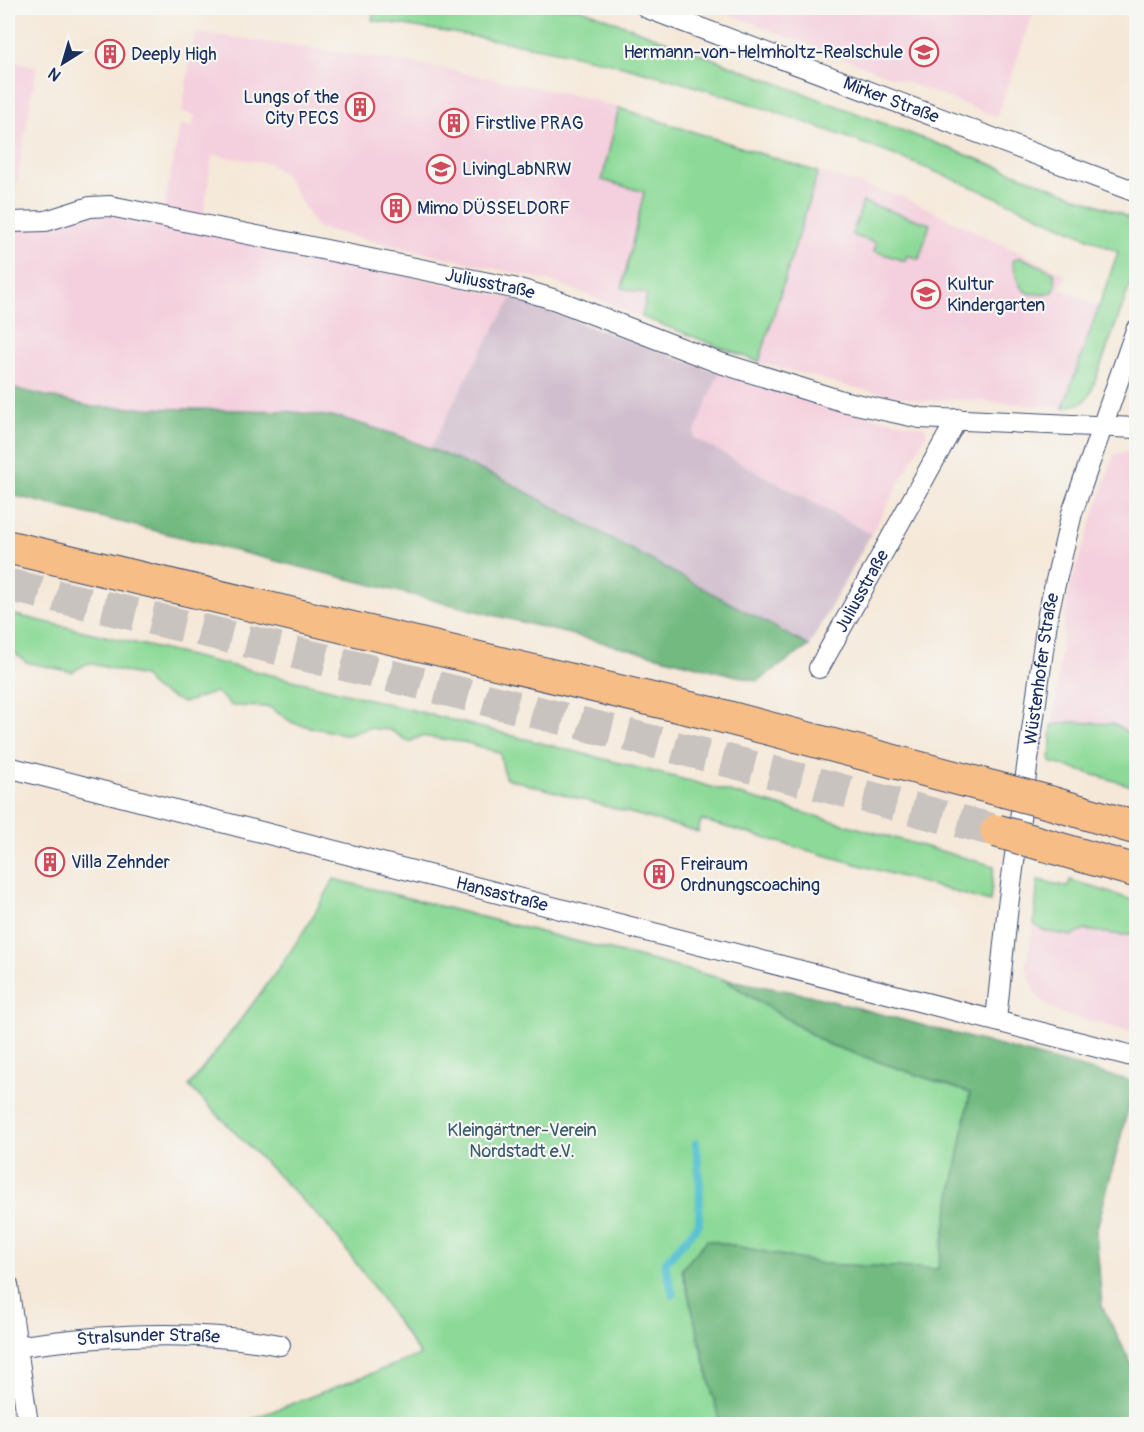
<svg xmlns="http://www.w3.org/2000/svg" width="1144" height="1432" font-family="Pangolin,sans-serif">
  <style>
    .built { fill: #f4cfdd }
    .industrial { fill: #d0bdcd }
    .green { fill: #8dda98; stroke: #54847b; stroke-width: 1.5 }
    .forest { fill: #72ba80; stroke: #46746f; stroke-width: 1.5 }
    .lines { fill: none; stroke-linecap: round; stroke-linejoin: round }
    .stream { stroke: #56c1d1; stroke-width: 8 }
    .highway-tunnel { stroke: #c9c3c0; stroke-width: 33; stroke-dasharray: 33 16; stroke-linecap: butt }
    .street-casing { stroke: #3c4b70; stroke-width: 22 }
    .highway-casing { stroke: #3c4b70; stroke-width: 35 }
    .street { stroke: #fff; stroke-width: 20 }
    .highway { stroke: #f6be86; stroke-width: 33 }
    .highway-bridge-casing { stroke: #3c4b70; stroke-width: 35; stroke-linecap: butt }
    .highway-bridge { stroke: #f6be86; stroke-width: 33 }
    .labels { text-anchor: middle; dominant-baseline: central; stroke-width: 4.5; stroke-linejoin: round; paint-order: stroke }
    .poi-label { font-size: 18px; fill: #1b2f5e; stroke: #f6f6f2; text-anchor: start }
    .street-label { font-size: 18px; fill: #1b2f5e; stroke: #f6f6f2 }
    .park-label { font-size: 18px; fill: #385a6c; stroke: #f6f6f2 }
  </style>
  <rect width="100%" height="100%" fill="#f6f6f2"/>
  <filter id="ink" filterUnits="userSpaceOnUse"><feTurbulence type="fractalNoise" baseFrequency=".0167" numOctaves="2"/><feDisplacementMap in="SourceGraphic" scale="12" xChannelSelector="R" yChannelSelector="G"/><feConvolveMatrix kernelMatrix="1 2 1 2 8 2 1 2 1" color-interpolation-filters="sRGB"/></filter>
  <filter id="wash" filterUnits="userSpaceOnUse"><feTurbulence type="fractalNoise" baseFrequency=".008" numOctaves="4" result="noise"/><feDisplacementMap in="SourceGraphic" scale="24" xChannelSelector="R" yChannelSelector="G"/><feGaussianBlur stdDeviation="1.35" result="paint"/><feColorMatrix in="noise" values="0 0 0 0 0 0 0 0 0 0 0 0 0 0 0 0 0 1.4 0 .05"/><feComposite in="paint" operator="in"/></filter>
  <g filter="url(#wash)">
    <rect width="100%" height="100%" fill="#f5e8d8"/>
    <g class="built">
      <polygon points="713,8 1035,8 997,117"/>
      <polygon points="195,32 421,64 586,98 619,108 602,180 644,191 634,233 647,294 642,317 558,283 317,228 285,175 269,163 212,155 203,218 164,209 180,125 193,127 195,115 182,112"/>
      <polygon points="8,61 37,66 9,228 112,212 512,298 472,367 430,449 342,418 285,411 92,407 8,387"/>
      <polygon points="818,172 903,197 1067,275 1060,288 1100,308 1063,408 959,399 924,401 855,388 759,362"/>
      <polygon points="719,373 820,406 924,427 927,433 871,534 693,437"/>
      <polygon points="1136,449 1136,736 1113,724 1052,725 1068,592 1114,455"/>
      <polygon points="1034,924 1044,931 1072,936 1085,930 1122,935 1136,933 1136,1033 1063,1014 1048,1006 1035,993 1026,965"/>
    </g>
    <polygon class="industrial" points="512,298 719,373 693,437 871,534 809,646 502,479 430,449 472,367"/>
    <g class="green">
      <path d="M374,8h205l538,204 19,10v47l-45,123 -7,10 -21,6 55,-156c-158,-74 -319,-139 -488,-184 -84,-22 -172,-34 -258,-48z"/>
      <polygon points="619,108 818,172 759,362 642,317 647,294 622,288 644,192 602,180"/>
      <polygon points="863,202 930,224 919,259 907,255 905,261 874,251 876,243 852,235"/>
      <path d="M1020,257l34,15 2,13 -3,7c-32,6 -33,-1 -41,-31z"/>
      <polygon points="11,614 326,688 690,781 994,866 990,902 701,820 698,832 505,778 500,753 468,743 421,736 409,742 390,730 369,728 348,735 319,729 293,723 269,707 232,706 216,692 183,703 154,689 143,676 88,663 72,672 26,662 9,648"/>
      <polygon points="1072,722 1113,724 1136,736 1136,787 1050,762 1052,725"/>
      <path d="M334,879l389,100 104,65 143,49 -32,176 -116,-5 -114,-24 -26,29 38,155h-481l181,-69 -55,-80 -37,-49 -139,-140c52,-67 106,-132 145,-207z"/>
      <polygon points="1038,880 1068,887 1070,880 1136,901 1136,933 1122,935 1085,930 1072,936 1044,931 1034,924"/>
    </g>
    <g class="forest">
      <polygon points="8,387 92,407 285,411 342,418 400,436 502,479 809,646 757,681 8,494"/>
      <polygon points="723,979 809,995 1135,1082 1096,1232 1102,1306 1136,1373 1136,1424 720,1424 682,1269 707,1240 822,1264 938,1269 970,1093 827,1044"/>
    </g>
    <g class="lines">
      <polyline class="stream" points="673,1294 665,1263 699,1224 700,1186 696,1143"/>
    </g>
  </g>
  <g filter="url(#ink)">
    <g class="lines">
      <path class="highway-tunnel" d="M8,585c331,76 660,159 989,246"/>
      <g class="street-casing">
        <g id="street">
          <path id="s1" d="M647,8l489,184"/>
          <path id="s2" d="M11,222l35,-1 44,-14 20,-1 413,84 33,10 161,62 125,39 78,17 216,10"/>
          <path id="s3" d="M819,668l138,-249"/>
          <path id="s4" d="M8,767l1128,290"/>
          <path id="s5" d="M996,1020l12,-114 40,-292 24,-101 64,-183"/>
          <polyline points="8,1285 28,1424"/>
          <path id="s6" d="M8,1348c88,-13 184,-20 272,-3"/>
        </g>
      </g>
      <g class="highway-casing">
        <g id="highway">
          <polyline points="8,547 718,715 1002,790"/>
          <polyline points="1048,802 1136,828"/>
          <polyline points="1042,844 1136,871"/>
        </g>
      </g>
      <use href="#street" class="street"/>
      <use href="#highway" class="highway"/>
      <g class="highway-bridge-casing">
        <g id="highway-bridge">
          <polyline points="1002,790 1048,802"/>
          <polyline points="997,831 1042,844"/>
        </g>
      </g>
      <use href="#highway-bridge" class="highway-bridge"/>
    </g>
  </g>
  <defs>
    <g id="school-ring" transform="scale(1.5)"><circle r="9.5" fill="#f6f6f2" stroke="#d1495b" stroke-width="1.5"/><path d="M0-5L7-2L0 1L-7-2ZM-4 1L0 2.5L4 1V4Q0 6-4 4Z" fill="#d1495b"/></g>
    <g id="building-ring" transform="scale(1.5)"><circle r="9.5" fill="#f6f6f2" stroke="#d1495b" stroke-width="1.5"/><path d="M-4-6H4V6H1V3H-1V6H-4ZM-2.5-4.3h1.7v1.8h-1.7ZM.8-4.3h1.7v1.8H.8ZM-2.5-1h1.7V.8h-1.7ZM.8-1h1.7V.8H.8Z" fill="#d1495b"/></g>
    <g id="university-ring" transform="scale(1.5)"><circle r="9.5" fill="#f6f6f2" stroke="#d1495b" stroke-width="1.5"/><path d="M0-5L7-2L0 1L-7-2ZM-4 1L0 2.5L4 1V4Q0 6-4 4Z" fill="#d1495b"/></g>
  </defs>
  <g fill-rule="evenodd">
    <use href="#school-ring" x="924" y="52"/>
    <use href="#building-ring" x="110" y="54"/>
    <use href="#building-ring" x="360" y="107"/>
    <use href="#building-ring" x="454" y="123"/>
    <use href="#university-ring" x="441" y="169"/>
    <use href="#building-ring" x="396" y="208"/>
    <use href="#school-ring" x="926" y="294"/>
    <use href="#building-ring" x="50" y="862"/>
    <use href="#building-ring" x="659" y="874"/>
  </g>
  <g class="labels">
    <g class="poi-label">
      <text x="903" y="52" text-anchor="end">Hermann-von-Helmholtz-Realschule</text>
      <text x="131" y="54">Deeply High</text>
      <text x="339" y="97" text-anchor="end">Lungs of the<tspan x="339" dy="21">City PECS</tspan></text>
      <text x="475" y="123">Firstlive PRAG</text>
      <text x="462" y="169">LivingLabNRW</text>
      <text x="417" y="208">Mimo DÜSSELDORF</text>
      <text x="947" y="284">Kultur<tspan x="947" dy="21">Kindergarten</tspan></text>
      <text x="71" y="862">Villa Zehnder</text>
      <text x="680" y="864">Freiraum<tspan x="680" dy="21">Ordnungscoaching</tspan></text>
    </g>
    <g class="street-label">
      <text stroke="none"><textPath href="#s1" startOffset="261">Mirker Straße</textPath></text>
      <text stroke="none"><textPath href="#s2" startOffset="489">Juliusstraße</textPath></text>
      <text stroke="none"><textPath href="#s3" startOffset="88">Juliusstraße</textPath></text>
      <text stroke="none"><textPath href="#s5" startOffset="354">Wüstenhofer Straße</textPath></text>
      <text stroke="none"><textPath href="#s4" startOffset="510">Hansastraße</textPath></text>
      <text stroke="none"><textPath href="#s6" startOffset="141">Stralsunder Straße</textPath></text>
    </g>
    <g class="park-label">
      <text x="522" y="1130">Kleingärtner-Verein<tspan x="522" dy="21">Nordstadt e.V.</tspan></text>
    </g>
  </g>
  <rect width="1144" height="1432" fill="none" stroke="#f6f6f2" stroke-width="30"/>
  <g transform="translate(63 63) rotate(217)" stroke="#f6f6f2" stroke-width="4.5" paint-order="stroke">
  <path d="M0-4.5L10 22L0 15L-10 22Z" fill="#1b2f5e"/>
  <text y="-9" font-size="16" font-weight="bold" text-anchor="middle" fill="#1b2f5e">N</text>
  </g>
</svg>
